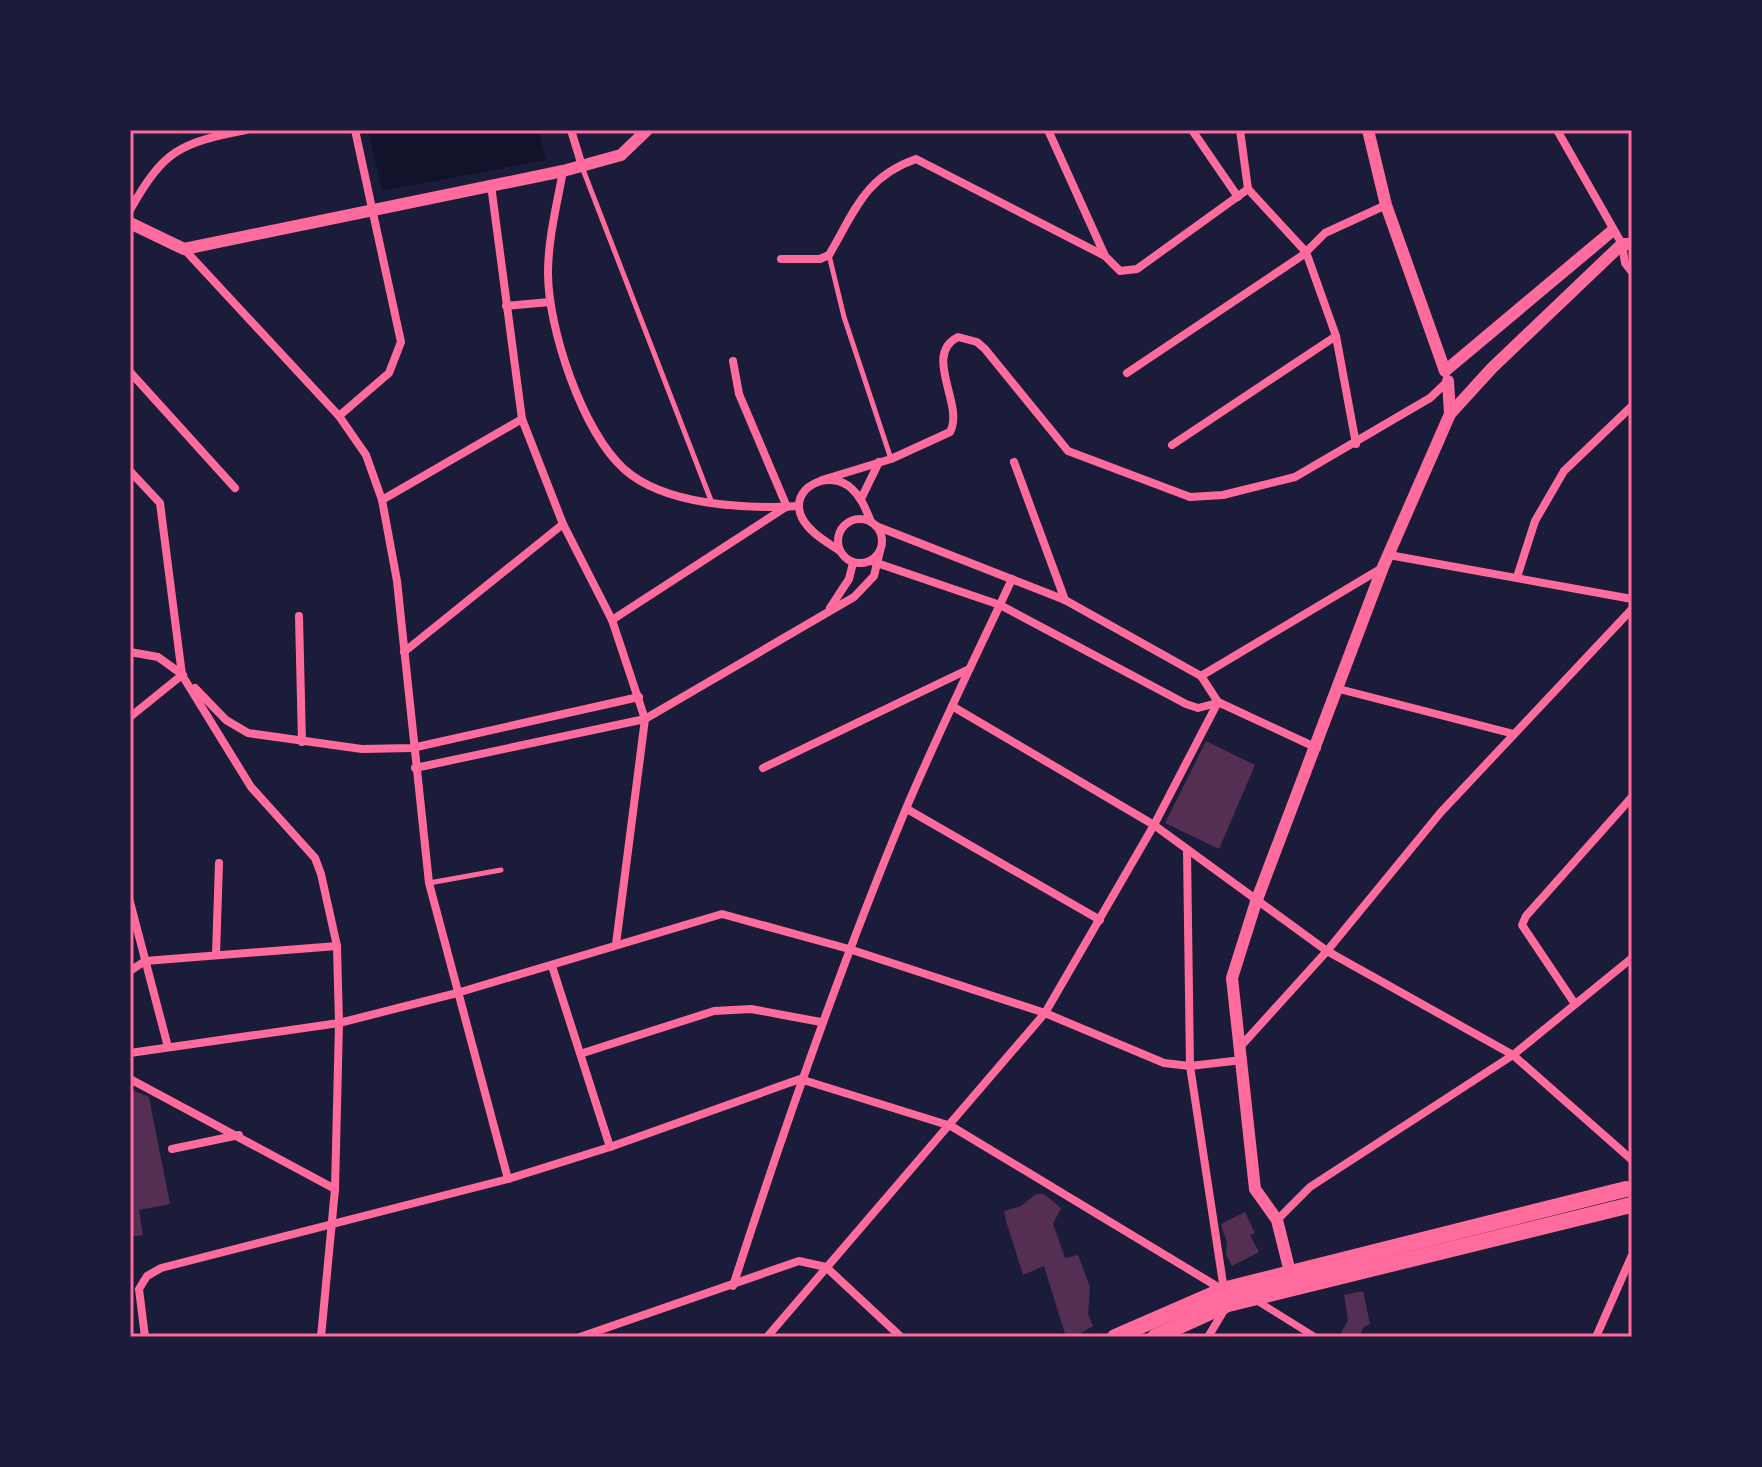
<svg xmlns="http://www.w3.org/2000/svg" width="1762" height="1467" font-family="Cabin,sans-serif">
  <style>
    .water { fill: #12122b }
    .building { fill: #542f53 }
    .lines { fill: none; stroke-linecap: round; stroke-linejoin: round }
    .service { stroke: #ff6b9d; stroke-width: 5 }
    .pedestrian { stroke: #ff6b9d; stroke-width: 7 }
    .minor { stroke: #ff6b9d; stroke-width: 8 }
    .tertiary { stroke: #ff6b9d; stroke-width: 12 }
    .primary { stroke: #ff6b9d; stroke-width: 16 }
    .neatline { fill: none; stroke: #ff6b9d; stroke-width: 3 }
  </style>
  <rect width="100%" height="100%" fill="#1b1b3a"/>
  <polygon class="water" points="368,130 538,130 546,160 382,191"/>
  <g class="building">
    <polygon points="1206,741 1255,765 1219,849 1165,823"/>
    <polygon points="130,1089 149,1097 170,1204 139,1210 143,1235 130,1237"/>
    <polygon points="1036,1194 1044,1194 1061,1208 1053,1224 1065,1258 1078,1255 1090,1287 1088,1314 1093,1326 1074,1337 1066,1337 1044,1266 1023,1275 1007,1224 1004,1211 1021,1206"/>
    <polygon points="1245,1212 1255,1233 1250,1235 1259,1252 1232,1266 1226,1254 1227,1243 1221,1224"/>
    <polygon points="1363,1291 1370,1324 1364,1327 1359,1337 1339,1337 1348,1320 1344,1295"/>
  </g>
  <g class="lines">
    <g class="service">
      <polyline points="582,167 712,503"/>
      <polyline points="829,255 844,317 891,459"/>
      <polyline points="429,883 501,870"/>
    </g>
    <polyline class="pedestrian" points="1254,1299 1315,1337"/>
    <g class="minor">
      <polyline points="571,130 582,166"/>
      <polyline points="1048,130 1105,256 1120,271 1137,269 1248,189"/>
      <polyline points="1192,130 1238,197"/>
      <polyline points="1240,130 1248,189 1306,252 1336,336 1356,444"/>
      <polyline points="1557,130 1622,244 1625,263 1632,272"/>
      <path d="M563,171c-6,33 -15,68 -15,102 0,55 34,158 76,196 41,37 123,40 175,37"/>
      <polyline points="491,185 522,419 563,524 612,620 645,719 616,944"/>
      <path d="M130,210c34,-60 49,-67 116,-80"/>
      <polyline points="184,249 339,416 366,455 382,500 397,581 429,883 508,1179"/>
      <path d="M781,259h39l9,-4c25,-42 35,-78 87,-96l189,97"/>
      <polyline points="506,306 550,302"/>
      <polyline points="733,361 739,394 787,507"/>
      <polyline points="130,372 235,488"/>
      <polyline points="1127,373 1303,255 1325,233 1386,205"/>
      <polyline points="339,416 389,373 401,342 355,130"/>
      <polyline points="1172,445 1336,336"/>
      <polyline points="1014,462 1065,600"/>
      <polyline points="130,471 160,503 182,675 251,787 315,858 321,874 337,946 339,1023 335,1189 321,1337"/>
      <path d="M822,480l69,-21 59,-27c15,-27 -28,-77 8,-95l19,5 8,7 83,102 122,46 33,-2 72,-18 135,-79 18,-17"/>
      <polyline points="861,499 879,462"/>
      <polyline points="382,500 522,419"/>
      <circle cx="860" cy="541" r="22"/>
      <polyline points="876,526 1065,600 1201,676 1218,702 1317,748"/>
      <path d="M840,551c-13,-9 -30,-18 -38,-33 -15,-31 29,-50 50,-29 10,9 14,21 19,33"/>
      <polyline points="1389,555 1632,599"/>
      <polyline points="871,561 1000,605 1186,704 1198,708 1217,703"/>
      <polyline points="1517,577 1535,521 1564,471 1632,406"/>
      <polyline points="830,608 849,579 853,563"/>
      <polyline points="299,616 302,742"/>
      <polyline points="612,620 786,507"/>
      <polyline points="130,652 158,657 183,675"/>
      <polyline points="404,652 563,524"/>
      <polyline points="1201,676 1382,568"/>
      <polyline points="195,688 226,720 248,733 362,749 412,748 639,697"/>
      <polyline points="1339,689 1514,734"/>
      <polyline points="952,706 1154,825 1327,951 1513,1055 1632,1160"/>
      <polyline points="130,717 182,675"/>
      <polyline points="415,768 645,719 854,597 874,576 880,551"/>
      <polyline points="763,768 969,669"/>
      <polyline points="907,809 1100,920"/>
      <polyline points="1187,850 1190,1066 1224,1290"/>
      <polyline points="130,902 168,1047"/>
      <polyline points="216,955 219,863"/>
      <polyline points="552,966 610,1147"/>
      <polyline points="130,971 145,961 337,946"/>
      <polyline points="1575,1004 1522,925 1526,916 1632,797"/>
      <polyline points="1240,1047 1327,951 1441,812 1632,609"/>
      <polyline points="130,1053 339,1023 457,993 722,914 849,949 1045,1013 1164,1063 1190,1066 1242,1060"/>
      <polyline points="583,1053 714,1011 751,1009 821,1022"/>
      <polyline points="130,1079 335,1189"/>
      <polyline points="172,1149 239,1135"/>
      <polyline points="1277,1220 1310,1187 1513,1055 1632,958"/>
      <path d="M733,1286c52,-161 107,-319 172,-475 33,-78 71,-155 107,-232"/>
      <polyline points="145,1337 139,1289 147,1276 161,1268 508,1179 610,1147 800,1079 951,1126 1223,1290"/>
      <polyline points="580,1337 799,1261 826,1267 901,1337"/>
      <polyline points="767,1337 1045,1013 1154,825 1218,702"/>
      <polyline points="1208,1337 1226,1307"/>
      <polyline points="1596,1337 1632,1255"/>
    </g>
    <g class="tertiary">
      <polyline points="1368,130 1386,205 1445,371 1612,231"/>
      <polyline points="130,223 184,249 563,171 621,155 647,130"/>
      <polyline points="1450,414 1492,368 1622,244 1632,244"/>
      <polyline points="1292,1280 1277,1220 1255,1189 1232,978 1256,902 1383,567 1450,414 1448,381"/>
    </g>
    <g class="primary">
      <polyline points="1115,1337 1223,1290 1626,1189"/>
      <polyline points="1155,1337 1228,1304 1631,1205"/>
    </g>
  </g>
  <rect width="1762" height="1467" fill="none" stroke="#1b1b3a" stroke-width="264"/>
  <rect x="132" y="132" width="1498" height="1203" class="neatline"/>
</svg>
